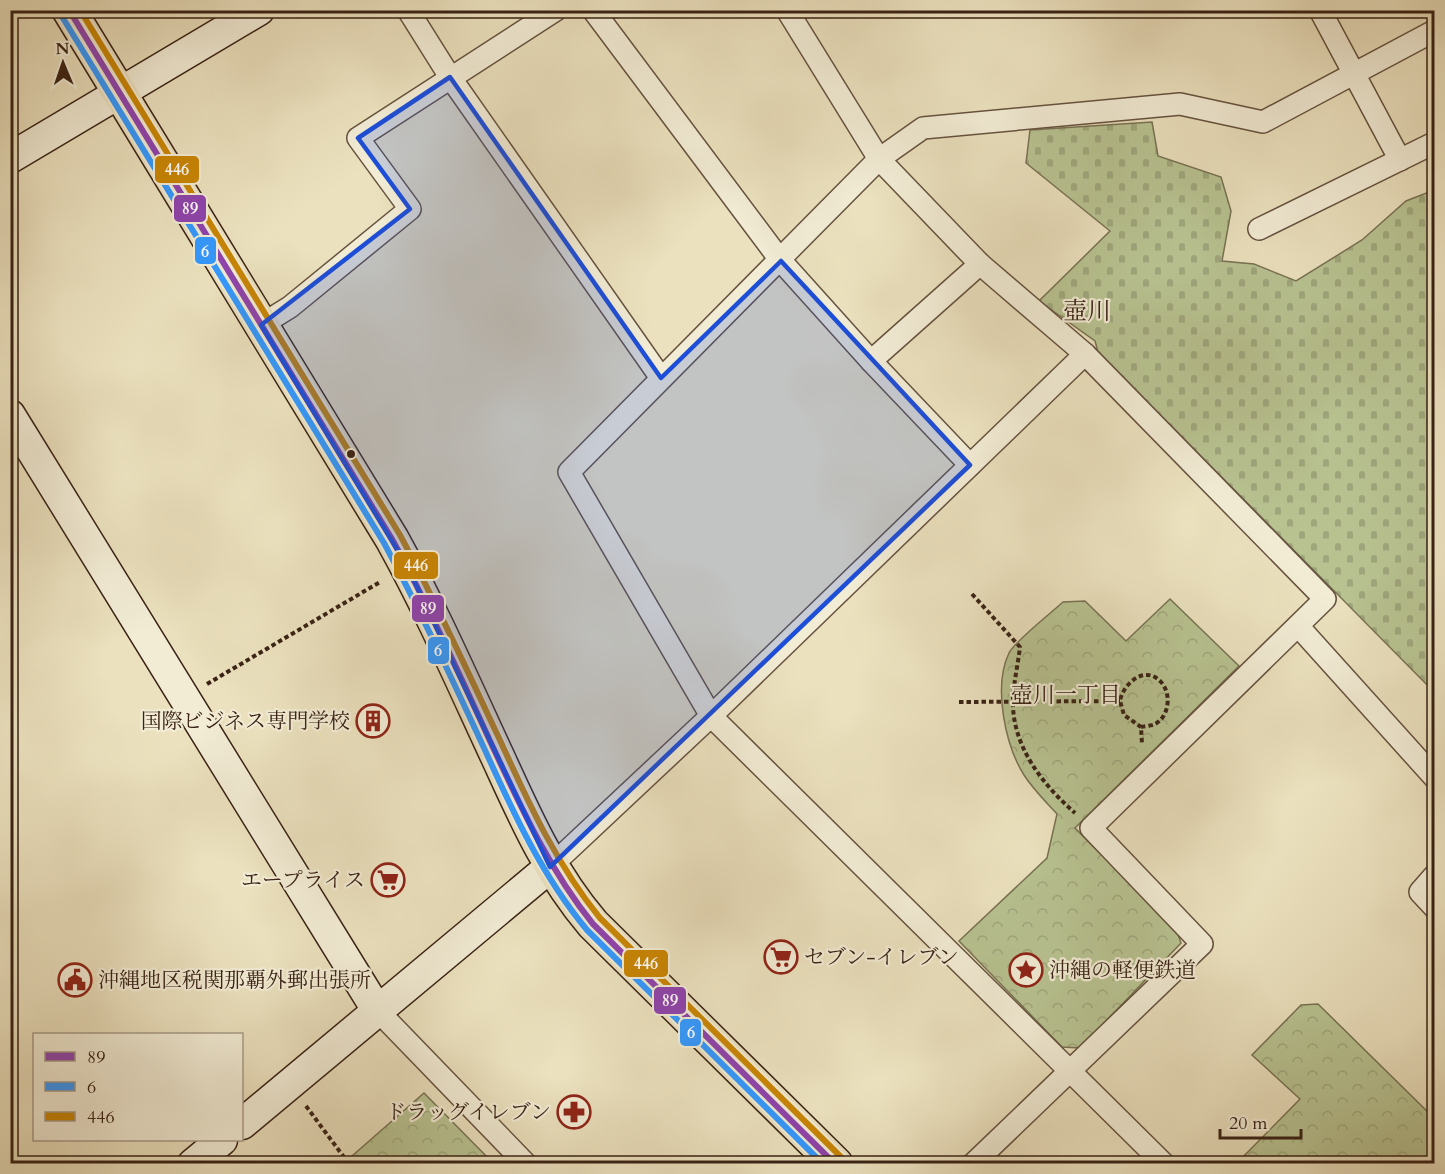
<svg xmlns="http://www.w3.org/2000/svg" width="1445" height="1174" font-family="Cardo,'Noto Serif JP',serif">
  <style>
    .forest { fill: url(#forest-crowns); stroke: #787253; stroke-width: 1.5 }
    .cemetery { fill: url(#cemetery-stones); stroke: #787253; stroke-width: 1.5 }
    .lines { fill: none; stroke-linecap: round; stroke-linejoin: round }
    .street-casing { stroke: #66523f; stroke-width: 24 }
    .secondary-casing { stroke: #392215; stroke-width: 33 }
    .highway-casing { stroke: #392215; stroke-width: 36 }
    .path { stroke: #392215; stroke-width: 4; stroke-dasharray: 4.5 3; stroke-linecap: butt }
    .street { stroke: #f2ecd5; stroke-width: 21 }
    .secondary { stroke: #f2ecd5; stroke-width: 30 }
    .highway { stroke: #ebe1be; stroke-width: 33 }
    .bus-1-casing { stroke: #f2ecd5; stroke-width: 10 }
    .bus-2-casing { stroke: #f2ecd5; stroke-width: 10 }
    .bus-3-casing { stroke: #f2ecd5; stroke-width: 10 }
    .bus-1 { stroke: #8e44ad; stroke-width: 6 }
    .bus-2 { stroke: #39f; stroke-width: 6 }
    .bus-3 { stroke: #c88505; stroke-width: 6 }
    .marked { fill: #1d4ed8; fill-opacity: 0.2; stroke: #1d4ed8; stroke-width: 4.5; stroke-linejoin: round }
    .bus-dot { fill: #392215; stroke: #f2ecd5; stroke-width: 2 }
    .labels { text-anchor: middle; dominant-baseline: central; stroke-width: 4.5; stroke-linejoin: round; paint-order: stroke }
    .poi-label { font-size: 21px; fill: #392215; stroke: #f2ecd5; text-anchor: end }
    .neighbourhood-label { font-size: 22px; fill: #392215; stroke: #f2ecd5 }
    .quarter-label { font-size: 24px; fill: #392215; stroke: #f2ecd5 }
    .line-badge { stroke: #f2ecd5; stroke-width: 2 }
    .badge-label { font-size: 16px; text-anchor: middle; font-weight: bold; fill: #fff }
  </style>
  <defs>
    <pattern id="forest-crowns" width="20" height="18" patternUnits="userSpaceOnUse" patternTransform="scale(1.5)"><rect width="20" height="18" fill="#b8c291"/><path d="M2 6a3 3 0 1 1 6 0M12 15a3 3 0 1 1 6 0" fill="none" stroke="#9fa67c"/></pattern>
    <pattern id="cemetery-stones" width="16" height="16" patternUnits="userSpaceOnUse" patternTransform="scale(1.5)"><rect width="16" height="16" fill="#b8c291"/><path d="M2 7V4a2 2 0 0 1 4 0v3zM10 15v-3a2 2 0 0 1 4 0v3z" fill="#9fa67c"/></pattern>
  </defs>
  <rect width="100%" height="100%" fill="#ebe1be"/>
  <filter id="stains"><feTurbulence type="fractalNoise" baseFrequency=".00333" numOctaves="4"/><feColorMatrix values="0 0 0 0 .2 0 0 0 0 .09 0 0 0 0 .02 0 0 0 .5 -.17"/></filter>
  <radialGradient id="worn" r=".72"><stop offset=".6" stop-color="#630" stop-opacity="0"/><stop offset="1" stop-color="#630" stop-opacity=".3"/></radialGradient>
  <g class="forest">
    <path d="M1170,599l69,67 -164,162 101,101 5,14 -101,105 -18,-1 -103,-106 88,-83 10,-44c-11,-12 -24,-25 -33,-39 -19,-30 -31,-89 -15,-122 6,-12 42,-40 54,-51l22,-1 41,40z"/>
    <polygon points="1318,1004 1434,1118 1434,1163 1237,1163 1300,1099 1252,1055 1301,1005"/>
    <polygon points="424,1093 493,1163 344,1163"/>
  </g>
  <polygon class="cemetery" points="1152,122 1158,156 1221,177 1231,211 1222,261 1254,264 1296,281 1362,240 1406,201 1434,190 1434,692 1098,352 1095,341 1039,301 1110,231 1026,163 1030,130"/>
  <g class="lines">
    <g class="street-casing">
      <g id="street">
        <polyline points="408,10 450,77 661,378"/>
        <polyline points="593,10 781,261 871,361 970,465"/>
        <polyline points="787,10 879,159 980,264 1085,354 1325,599 1091,828 1202,944 973,1164"/>
        <polyline points="1320,10 1400,160"/>
        <polyline points="1259,229 1434,143"/>
        <polyline points="261,325 290,307 410,209 358,138 556,10"/>
        <polyline points="871,361 980,264"/>
        <polyline points="1299,627 1434,777"/>
        <polyline points="550,867 711,716 1085,354"/>
        <polyline points="1434,876 1420,892 1434,907"/>
        <polyline points="377,1010 526,1164"/>
        <polyline points="1164,1164 711,716 569,472 879,159 923,128 1180,104 1263,122 1434,31"/>
      </g>
    </g>
    <g class="secondary-casing">
      <g id="secondary">
        <polyline points="10,158 259,10"/>
        <polyline points="10,415 377,1010"/>
        <polyline points="242,1124 550,867"/>
        <polyline points="193,1164 222,1140"/>
      </g>
    </g>
    <g class="highway-casing">
      <path id="highway" d="M69,10l323,529c40,72 73,148 108,223 26,57 51,113 93,162l243,240"/>
    </g>
    <g class="path">
      <path d="M972,594l48,53c-2,17 -6,34 -7,51 -2,47 29,86 62,115"/>
      <polyline points="207,684 380,582"/>
      <polyline points="959,702 1120,701"/>
      <path d="M1141,727c4,-1 10,-1 14,-3 14,-7 17,-30 6,-42 -16,-18 -38,2 -41,19l4,14 17,12 1,17"/>
      <polyline points="306,1106 349,1164"/>
    </g>
    <use href="#street" class="street"/>
    <use href="#secondary" class="secondary"/>
    <use href="#highway" class="highway"/>
    <g class="bus-1-casing">
      <path id="bus-1" d="M69,10l323,529c36,66 67,134 98,202 30,64 58,127 103,183l242,240"/>
    </g>
    <g class="bus-2-casing">
      <path id="bus-2" d="M61,15l323,528c36,67 68,136 100,205 29,64 58,128 103,182l236,234"/>
    </g>
    <g class="bus-3-casing">
      <path id="bus-3" d="M80,10l320,525c35,65 66,133 98,201 29,63 57,127 102,182l242,240"/>
    </g>
    <use href="#bus-1" class="bus-1"/>
    <use href="#bus-2" class="bus-2"/>
    <use href="#bus-3" class="bus-3"/>
  </g>
  <path class="marked" d="M450,77l211,301 120,-117 189,204 -420,402 -143,-301 -146,-241 149,-116 -52,-71z"/>
  <defs>
    <g id="building-ring" transform="scale(1.725)"><circle r="9.5" fill="#f2ecd5" stroke="#8f2418" stroke-width="1.5"/><path d="M-4-6H4V6H1V3H-1V6H-4ZM-2.5-4.3h1.7v1.8h-1.7ZM.8-4.3h1.7v1.8H.8ZM-2.5-1h1.7V.8h-1.7ZM.8-1h1.7V.8H.8Z" fill="#8f2418"/></g>
    <g id="supermarket-ring" transform="scale(1.725)"><circle r="9.5" fill="#f2ecd5" stroke="#8f2418" stroke-width="1.5"/><path d="M-6-5.5h2.5l.6 2H6L4.5 2H-2.5L-4.4-4H-6ZM-1.5 3.2a1.3 1.3 0 1 0 .1 0ZM3 3.2a1.3 1.3 0 1 0 .1 0Z" fill="#8f2418"/></g>
    <g id="sight-ring" transform="scale(1.725)"><circle r="9.5" fill="#f2ecd5" stroke="#8f2418" stroke-width="1.5"/><path d="M0-6L1.8-2.2L6-1.7L2.9 1.2L3.7 5.4L0 3.3L-3.7 5.4L-2.9 1.2L-6-1.7L-1.8-2.2Z" fill="#8f2418"/></g>
    <g id="civic-ring" transform="scale(1.725)"><circle r="9.5" fill="#f2ecd5" stroke="#8f2418" stroke-width="1.5"/><path d="M-.6-6.5H3V-4.5H.6V-3L4-1V1h2V6H-6V1h2V-1L-.6-3ZM-1.2 2.5V6h2.4V2.5Z" fill="#8f2418"/></g>
    <g id="pharmacy-ring" transform="scale(1.725)"><circle r="9.5" fill="#f2ecd5" stroke="#8f2418" stroke-width="1.5"/><path d="M-2-6h4v4h4v4h-4v4h-4v-4h-4v-4h4Z" fill="#8f2418"/></g>
  </defs>
  <g fill-rule="evenodd">
    <use href="#building-ring" x="373" y="721"/>
    <use href="#supermarket-ring" x="388" y="880"/>
    <use href="#supermarket-ring" x="781" y="957"/>
    <use href="#sight-ring" x="1026" y="970"/>
    <use href="#civic-ring" x="75" y="980"/>
    <use href="#pharmacy-ring" x="574" y="1112"/>
  </g>
  <circle class="bus-dot" cx="351" cy="454" r="5"/>
  <g class="labels">
    <g class="poi-label">
      <text x="350" y="721">国際ビジネス専門学校</text>
      <text x="365" y="880">エープライス</text>
      <text x="804" y="957" text-anchor="start">セブン-イレブン</text>
      <text x="1049" y="970" text-anchor="start">沖縄の軽便鉄道</text>
      <text x="98" y="980" text-anchor="start">沖縄地区税関那覇外郵出張所</text>
      <text x="551" y="1112">ドラッグイレブン</text>
    </g>
    <g class="neighbourhood-label">
      <text x="1066" y="695">壺川一丁目</text>
    </g>
    <g class="quarter-label">
      <text x="1087" y="311">壺川</text>
    </g>
  </g>
  <g class="line-badge">
    <rect x="154" y="155" width="46" height="29" rx="6" fill="#c88505"/>
    <rect x="173" y="194" width="34" height="29" rx="6" fill="#8e44ad"/>
    <rect x="194" y="236" width="23" height="29" rx="6" fill="#39f"/>
    <rect x="393" y="551" width="46" height="29" rx="6" fill="#c88505"/>
    <rect x="411" y="594" width="34" height="29" rx="6" fill="#8e44ad"/>
    <rect x="427" y="636" width="23" height="29" rx="6" fill="#39f"/>
    <rect x="623" y="949" width="46" height="29" rx="6" fill="#c88505"/>
    <rect x="653" y="986" width="34" height="29" rx="6" fill="#8e44ad"/>
    <rect x="679" y="1018" width="23" height="29" rx="6" fill="#39f"/>
  </g>
  <g class="badge-label">
    <text x="177" y="175">446</text>
    <text x="190" y="214">89</text>
    <text x="205" y="257">6</text>
    <text x="416" y="571">446</text>
    <text x="428" y="614">89</text>
    <text x="438" y="656">6</text>
    <text x="646" y="969">446</text>
    <text x="670" y="1006">89</text>
    <text x="691" y="1038">6</text>
  </g>
  <rect width="1445" height="1174" fill="none" stroke="#ebe1be" stroke-width="36"/>
  <rect x="12" y="12" width="1421" height="1150" fill="none" stroke="#392215" stroke-width="3"/>
  <rect x="18" y="18" width="1409" height="1138" fill="none" stroke="#392215" stroke-width="1.5"/>
  <rect x="33" y="1033" width="210" height="108" fill="#f2ecd5" stroke="#a89b88" stroke-width="1.5"/>
  <rect x="45" y="1052" width="30" height="9" fill="#8e44ad" stroke="#a89b88" stroke-width="1.5"/>
  <text x="87" y="1063" font-size="18" fill="#392215">89</text>
  <rect x="45" y="1082" width="30" height="9" fill="#3399ff" stroke="#a89b88" stroke-width="1.5"/>
  <text x="87" y="1093" font-size="18" fill="#392215">6</text>
  <rect x="45" y="1112" width="30" height="9" fill="#c88505" stroke="#a89b88" stroke-width="1.5"/>
  <text x="87" y="1123" font-size="18" fill="#392215">446</text>
  <g transform="translate(63 63) rotate(358)" stroke="#f2ecd5" stroke-width="4.5" paint-order="stroke">
  <path d="M0-4.5L10 22L0 15L-10 22Z" fill="#392215"/>
  <text y="-9" font-size="16" font-weight="bold" text-anchor="middle" fill="#392215">N</text>
  </g>
  <path d="M1220 1129v9h81v-9" fill="none" stroke="#392215" stroke-width="3"/>
  <text x="1229" y="1129" font-size="18" fill="#392215" stroke="#f2ecd5" stroke-width="4.5" paint-order="stroke">20 m</text>
  <rect width="100%" height="100%" filter="url(#stains)"/>
  <rect width="100%" height="100%" fill="url(#worn)"/>
</svg>
